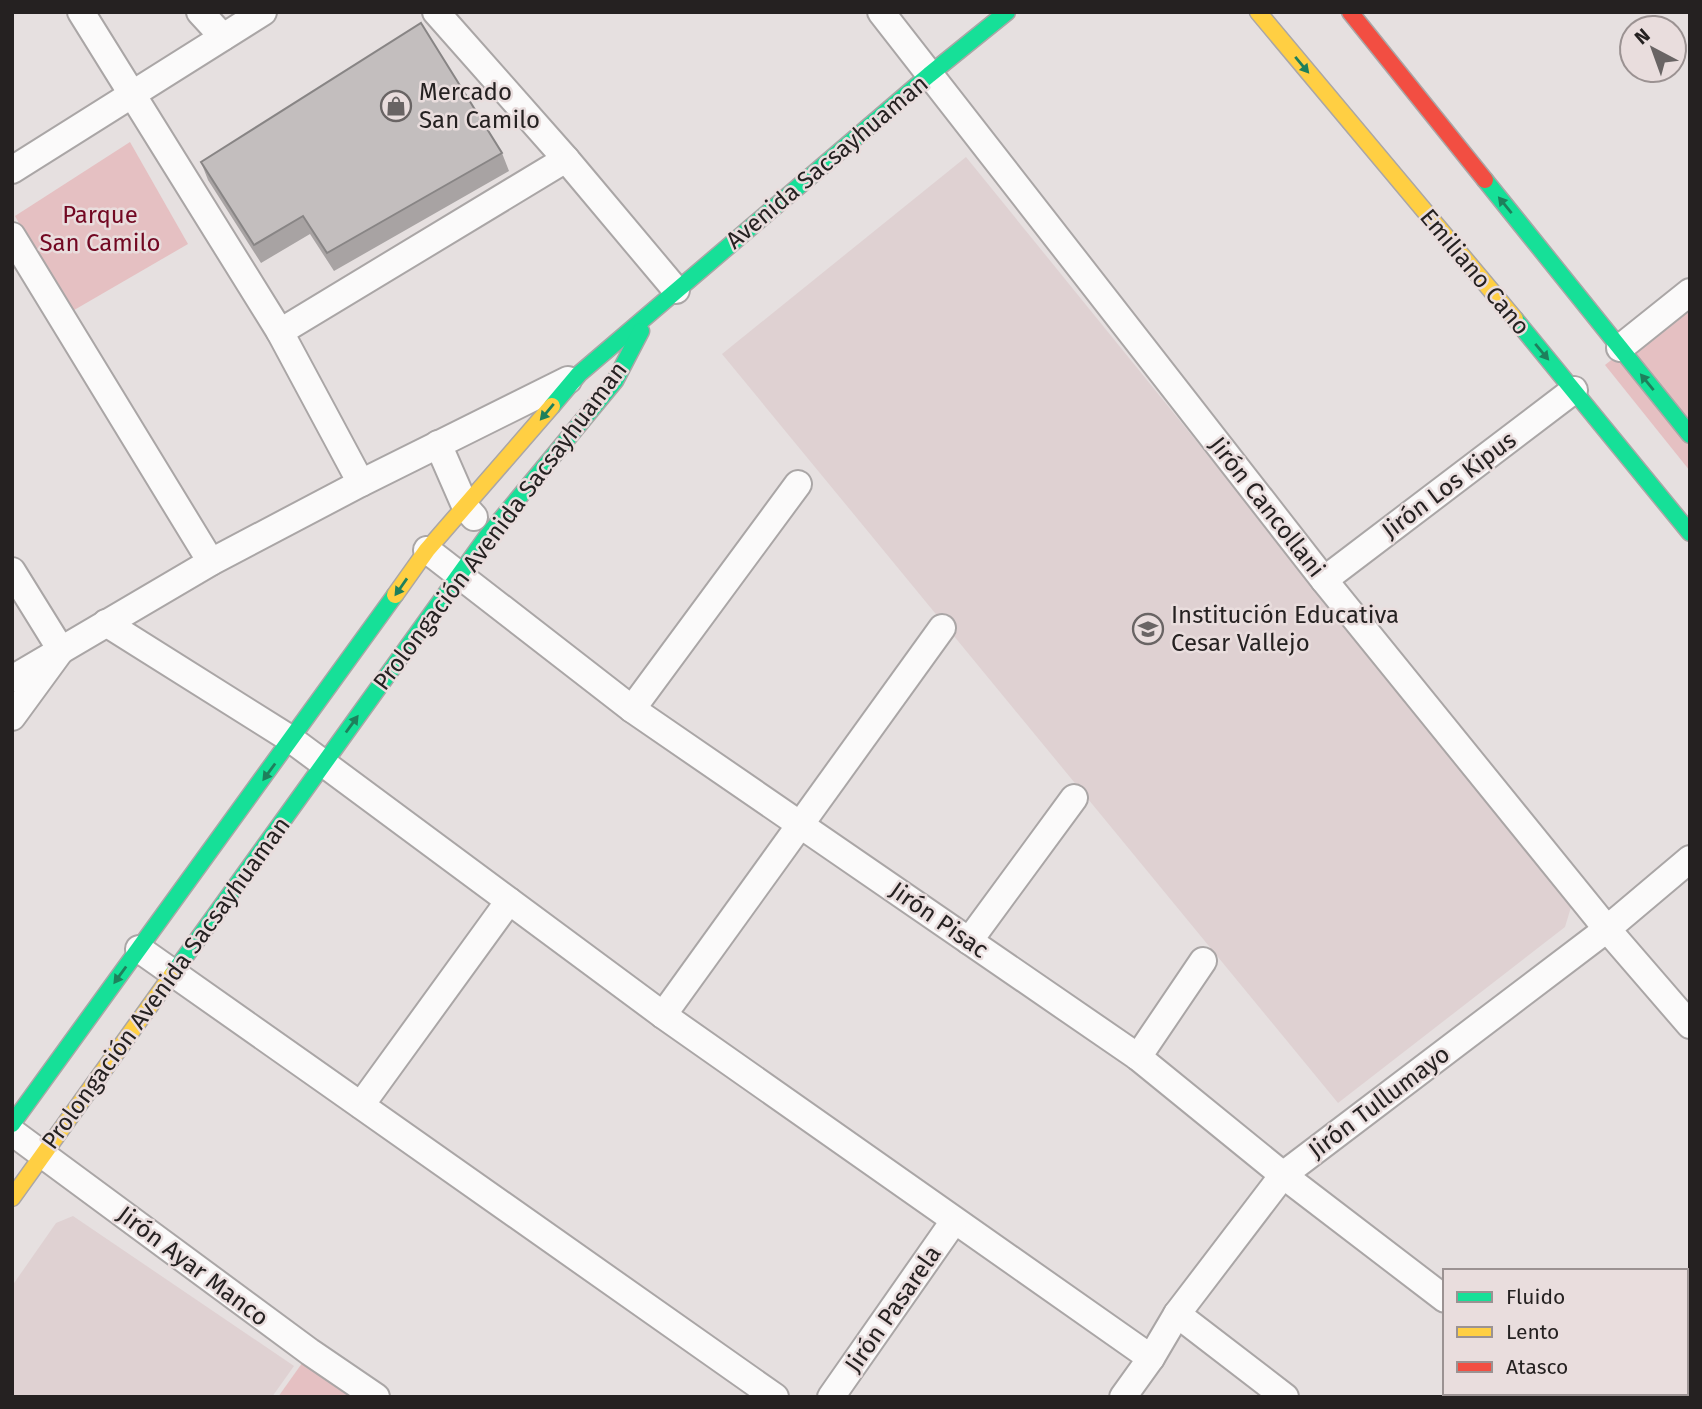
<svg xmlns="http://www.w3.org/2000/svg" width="1702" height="1409" font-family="'Fira Sans',sans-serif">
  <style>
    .built { fill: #dfd1d2 }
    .green { fill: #e5c0c2 }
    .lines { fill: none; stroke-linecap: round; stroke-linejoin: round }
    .street-casing { stroke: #aaa6a6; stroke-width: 30 }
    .fast-casing { stroke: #aaa6a6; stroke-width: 19 }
    .slow-casing { stroke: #aaa6a6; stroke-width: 19 }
    .jam-casing { stroke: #aaa6a6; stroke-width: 19 }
    .street { stroke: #fbfafa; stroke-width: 26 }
    .fast { stroke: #16e098; stroke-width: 16 }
    .slow { stroke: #ffcf43; stroke-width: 16 }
    .jam { stroke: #f24e42; stroke-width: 16 }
    .wall { fill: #a8a3a3 }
    .building { fill: #c3bebe; stroke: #888585; stroke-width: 2 }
    .oneway { fill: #1e805c }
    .labels { text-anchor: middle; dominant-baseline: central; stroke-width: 5; stroke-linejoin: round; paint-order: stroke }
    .poi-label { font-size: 24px; fill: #252121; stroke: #e9dddd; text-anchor: start }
    .street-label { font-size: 24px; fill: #252121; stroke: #e9dddd }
    .park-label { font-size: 24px; fill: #720822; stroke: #e9dddd }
  </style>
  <rect width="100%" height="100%" fill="#e6e0e0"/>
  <g class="built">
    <polygon points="966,157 1572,904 1565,927 1338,1103 722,354"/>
    <polygon points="73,1216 294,1366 272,1397 12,1397 12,1286 56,1223"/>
  </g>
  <g class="green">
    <polygon points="130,142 188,244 69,313 15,216"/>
    <polygon points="1690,298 1690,471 1605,365"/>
    <polygon points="310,1352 376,1397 278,1397"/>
  </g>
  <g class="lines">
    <g class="street-casing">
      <g id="street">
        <polyline points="81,12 280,332 361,483"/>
        <polyline points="200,12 223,37"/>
        <polyline points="436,12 566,159 676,290"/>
        <polyline points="881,12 1324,580 1607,929 1690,1025"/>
        <polyline points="12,170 263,12"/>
        <polyline points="12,236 211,562"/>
        <polyline points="280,332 566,159"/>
        <polyline points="1620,348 1690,292"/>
        <polyline points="438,444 466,508 474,517"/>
        <polyline points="427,550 632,709 1138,1057 1283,1175 1445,1299"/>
        <polyline points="12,571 61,650 12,717"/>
        <polyline points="1324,580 1574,390"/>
        <polyline points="106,623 292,740 663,1015 1151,1358"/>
        <polyline points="12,679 211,562 361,483 568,380"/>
        <polyline points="632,709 798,484"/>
        <polyline points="969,941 1074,798"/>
        <polyline points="139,949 775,1397"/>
        <polyline points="663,1015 942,628"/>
        <polyline points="1138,1057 1203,961"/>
        <polyline points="361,1105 509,901"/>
        <polyline points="12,1132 310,1352 376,1397"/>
        <polyline points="1686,1312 1690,1310"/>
        <polyline points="1177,1314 1285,1397"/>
        <polyline points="831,1397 954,1221"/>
        <polyline points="1123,1397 1151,1358 1177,1314 1283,1175 1607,929 1690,859"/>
        <polyline points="1564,1397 1567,1393"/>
      </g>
    </g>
    <g class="fast-casing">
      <g id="fast">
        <polyline points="1485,180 1690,435"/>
        <polyline points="1515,319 1690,533"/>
        <polyline points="552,406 579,374 929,75 1007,12"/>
        <polyline points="172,975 488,535 615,381 641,331"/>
        <polyline points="12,1124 395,595"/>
      </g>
    </g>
    <g class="slow-casing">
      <g id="slow">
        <polyline points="1258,12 1515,319"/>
        <polyline points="395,595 427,550 552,406"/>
        <polyline points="12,1198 172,975"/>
      </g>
    </g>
    <g class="jam-casing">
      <polyline id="jam" points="1350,12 1485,180"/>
    </g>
    <use href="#street" class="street"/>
    <use href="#fast" class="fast"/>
    <use href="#slow" class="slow"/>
    <use href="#jam" class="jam"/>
  </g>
  <polygon class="wall" points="502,153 509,171 334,271 310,234 261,263 208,180 201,162"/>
  <polygon class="building" points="421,23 502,153 327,253 303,216 254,245 201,162"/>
  <defs><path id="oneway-solid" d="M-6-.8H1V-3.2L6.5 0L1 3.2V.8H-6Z" transform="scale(1.75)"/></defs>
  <g class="oneway">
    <use href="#oneway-solid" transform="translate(1302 65) rotate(50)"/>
    <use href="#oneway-solid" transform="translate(1505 205) rotate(-129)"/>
    <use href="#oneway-solid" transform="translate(1542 352) rotate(50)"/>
    <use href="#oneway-solid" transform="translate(1647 382) rotate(-129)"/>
    <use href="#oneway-solid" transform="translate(547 412) rotate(130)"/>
    <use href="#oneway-solid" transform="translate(401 587) rotate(125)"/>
    <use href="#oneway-solid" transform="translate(352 724) rotate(-54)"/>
    <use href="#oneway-solid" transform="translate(269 772) rotate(126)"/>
    <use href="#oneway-solid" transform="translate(120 975) rotate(126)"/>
  </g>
  <defs>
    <g id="shop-ring" transform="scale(1.575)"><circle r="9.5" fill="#e9dddd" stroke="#696464" stroke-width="1.5"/><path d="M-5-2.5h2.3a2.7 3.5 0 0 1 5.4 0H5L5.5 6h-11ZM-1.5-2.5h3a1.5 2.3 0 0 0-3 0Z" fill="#696464"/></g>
    <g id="school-ring" transform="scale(1.575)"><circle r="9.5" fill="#e9dddd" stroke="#696464" stroke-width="1.5"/><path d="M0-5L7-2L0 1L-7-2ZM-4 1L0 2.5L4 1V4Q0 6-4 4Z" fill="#696464"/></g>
  </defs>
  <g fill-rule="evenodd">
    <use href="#shop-ring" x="396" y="106"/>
    <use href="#school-ring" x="1148" y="629"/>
  </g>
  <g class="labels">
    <g class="poi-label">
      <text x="419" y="92">Mercado<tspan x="419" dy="28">San Camilo</tspan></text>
      <text x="1171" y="615">Institución Educativa<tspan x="1171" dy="28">Cesar Vallejo</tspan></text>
    </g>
    <g class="street-label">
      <text transform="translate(827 162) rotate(-40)">Avenida Sacsayhuaman</text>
      <text transform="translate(1475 272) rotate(50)">Emiliano Cano</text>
      <text transform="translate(1449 485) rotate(-37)">Jirón Los Kipus</text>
      <text transform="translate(1267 507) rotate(52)">Jirón Cancollani</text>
      <text transform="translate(500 526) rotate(-53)">Prolongación Avenida Sacsayhuaman</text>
      <text transform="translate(939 920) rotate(35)">Jirón Pisac</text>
      <text transform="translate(166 983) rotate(-54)">Prolongación Avenida Sacsayhuaman</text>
      <text transform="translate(1379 1102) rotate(-37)">Jirón Tullumayo</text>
      <text transform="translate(193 1266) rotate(37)">Jirón Ayar Manco</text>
      <text transform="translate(893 1309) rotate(-55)">Jirón Pasarela</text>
    </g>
    <g class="park-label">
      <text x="100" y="215">Parque<tspan x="100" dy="28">San Camilo</tspan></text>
    </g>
  </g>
  <rect width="1702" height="1409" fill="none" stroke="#252121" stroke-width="28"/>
  <rect x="1443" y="1269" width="245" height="126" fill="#e9dddd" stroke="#9b9292" stroke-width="2"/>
  <rect x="1457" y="1292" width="35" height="10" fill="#16e098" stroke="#9b9292" stroke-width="2"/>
  <text x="1506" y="1304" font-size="21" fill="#252121">Fluido</text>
  <rect x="1457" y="1327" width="35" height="10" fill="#ffcf43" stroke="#9b9292" stroke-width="2"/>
  <text x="1506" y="1339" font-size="21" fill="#252121">Lento</text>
  <rect x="1457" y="1362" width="35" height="10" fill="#f24e42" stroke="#9b9292" stroke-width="2"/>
  <text x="1506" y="1374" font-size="21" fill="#252121">Atasco</text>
  <g transform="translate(1653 49) rotate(319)"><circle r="33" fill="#e9dddd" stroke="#9b9292" stroke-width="2"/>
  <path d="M0-5L12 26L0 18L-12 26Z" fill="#696464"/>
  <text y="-10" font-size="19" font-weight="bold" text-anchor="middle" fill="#252121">N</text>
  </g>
</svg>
